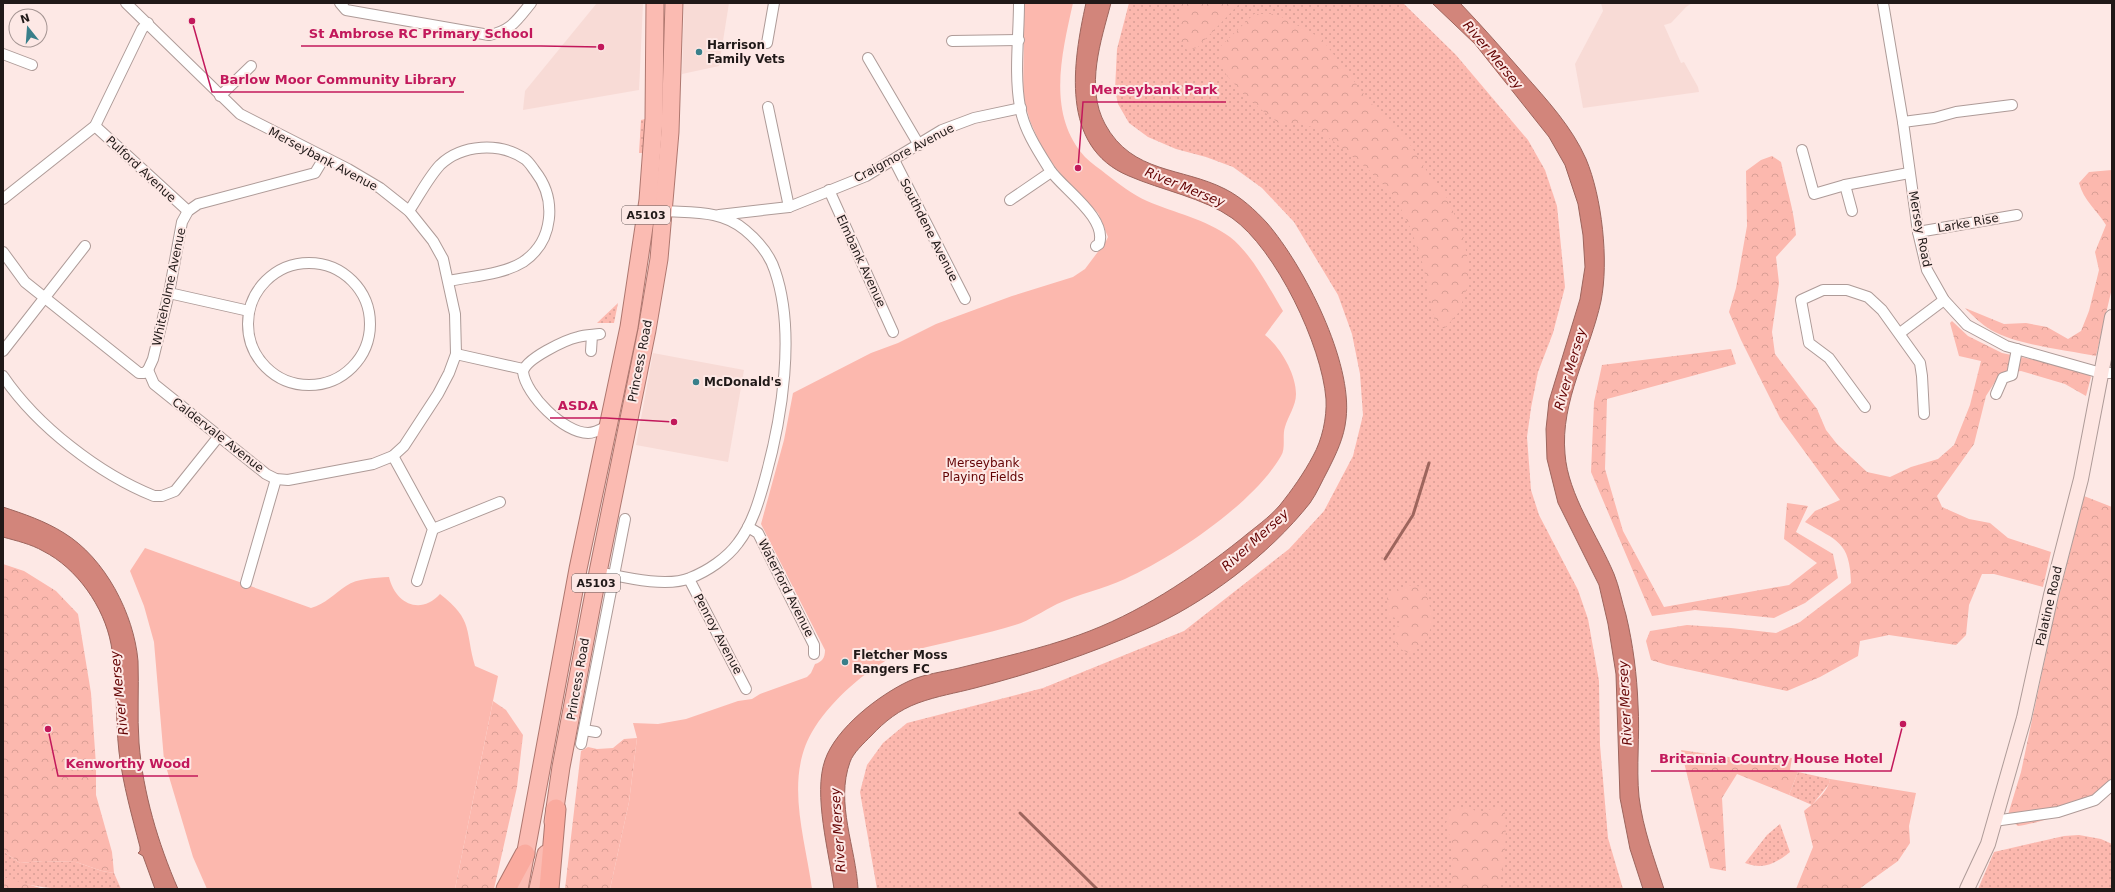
<svg xmlns="http://www.w3.org/2000/svg" width="2115" height="892" font-family="'DejaVu Sans',sans-serif">
  <style>
    .built { fill: #f8dbd6 }
    .grass { fill: url(#grass-dots) }
    .forest { fill: url(#forest-crowns) }
    .park { fill: #fcb8ae }
    .water { fill: #d2857b; stroke: #9d655d }
    .lines { fill: none; stroke-linecap: round; stroke-linejoin: round }
    .stream { stroke: #9d655d; stroke-width: 3 }
    .minor-casing { stroke: #ae9b98; stroke-width: 12 }
    .secondary-casing { stroke: #ae9b98; stroke-width: 16 }
    .trunk-casing { stroke: #ae776f; stroke-width: 19 }
    .motorway-casing { stroke: #ae776f; stroke-width: 21 }
    .minor { stroke: #fff; stroke-width: 10 }
    .secondary { stroke: #fee6e2; stroke-width: 14 }
    .trunk { stroke: #fbbbb2; stroke-width: 17 }
    .motorway { stroke: #faaa9e; stroke-width: 19 }
    .poi-dot { fill: #397f8a; stroke: #fde8e5; stroke-width: 1.5 }
    .labels { text-anchor: middle; dominant-baseline: central; stroke-width: 4; stroke-linejoin: round; paint-order: stroke }
    .shield { fill: #fde8e5; stroke: #625756; stroke-width: 1 }
    .shield-label { font-size: 11px; font-weight: bold; fill: #201918 }
    .poi-label { font-size: 12px; font-weight: bold; fill: #201918; stroke: #fde8e5; text-anchor: start }
    .street-label { font-size: 12px; fill: #201918; stroke: #fde8e5 }
    .park-label { font-size: 12px; fill: #630203; stroke: #fde8e5 }
    .water-label { font-size: 13px; font-style: italic; fill: #650404; stroke: #fde8e5 }
    .leader { fill: none; stroke: #c2185b; stroke-width: 1.5 }
    .callout-dot { fill: #c2185b; stroke: #fde8e5; stroke-width: 1.5 }
    .callout-label { font-size: 13px; text-anchor: middle; font-weight: bold; fill: #c2185b; stroke: #fde8e5; stroke-width: 4; stroke-linejoin: round; paint-order: stroke }
  </style>
  <defs>
    <pattern id="grass-dots" width="8" height="8" patternUnits="userSpaceOnUse"><rect width="8" height="8" fill="#fcb8ae"/><path d="M2 2h.1M6 6h.1" fill="none" stroke="#d89e95" stroke-width="1.8" stroke-linecap="round"/></pattern>
    <pattern id="forest-crowns" width="20" height="18" patternUnits="userSpaceOnUse"><rect width="20" height="18" fill="#fcb8ae"/><path d="M2 6a3 3 0 1 1 6 0M12 15a3 3 0 1 1 6 0" fill="none" stroke="#d89e95"/></pattern>
  </defs>
  <rect width="100%" height="100%" fill="#fde8e5"/>
  <g class="built">
    <polygon points="597,3 643,3 639,90 523,110 525,91"/>
    <polygon points="684,3 729,3 719,66 682,74"/>
    <polygon points="1601,3 1692,3 1686,7 1671,23 1664,25 1681,63 1684,62 1698,87 1699,92 1583,108 1575,64 1603,11"/>
    <polygon points="653,353 744,370 728,462 636,445"/>
  </g>
  <g class="grass">
    <polygon points="1129,3 1403,3 1456,55 1528,140 1545,170 1557,206 1565,287 1553,333 1538,372 1531,408 1527,437 1531,490 1539,515 1578,590 1588,619 1599,681 1600,745 1608,838 1623,889 877,889 860,792 867,765 883,743 907,723 1043,688 1184,631 1289,549 1324,511 1353,456 1363,415 1360,374 1352,334 1338,295 1294,222 1262,188 1233,167 1206,157 1176,149 1148,137 1129,123 1118,104 1115,90 1117,49"/>
    <polygon points="645,119 643,153 639,153 641,120"/>
    <polygon points="618,303 614,323 597,323"/>
    <polygon points="1798,772 1830,779 1829,784 1812,805 1789,795"/>
    <path d="M1780,824l10,28c-15,12 -27,18 -45,11l22,-28z"/>
    <polygon points="2079,835 2101,839 2112,844 2112,889 1978,889 1994,852 2064,836"/>
    <path d="M3,851l17,12 23,-2 33,1 26,9 12,2 7,16c-38,0 -83,3 -118,-12z"/>
  </g>
  <g class="forest">
    <polygon points="1181,3 1240,3 1197,48 1187,50 1181,42"/>
    <polygon points="1254,14 1276,14 1321,38 1370,102 1409,143 1430,176 1447,198 1463,234 1469,267 1467,288 1459,312 1444,329 1435,323 1423,265 1411,229 1395,197 1369,170 1318,129 1302,124 1281,125 1249,100 1228,77 1218,62 1221,46"/>
    <path d="M1772,156l9,6c5,24 13,48 15,73l-20,22 3,26 -7,49 3,22 42,55 9,21 11,14 30,28 23,5 21,-10 27,-8 16,-14 16,-40 11,-44 -22,-5 -9,-33 2,-2 16,15 34,17 84,18 5,6 -5,19 -21,-12 -44,-13 -21,3 -14,22 -12,48 -37,52 5,11 27,12 21,4 18,15 43,14 -8,35 -49,-13h-12l-13,31 -3,30 -10,10 -67,-10 -29,6 -2,15 -38,21 -33,14 -120,-26 -16,-5 -5,-19 4,-10 37,-6 44,3 45,5 24,-11 51,-39c-1,-42 -14,-42 -46,-61l10,-11 25,-11 -60,-82 -39,-78 -12,-28 7,-24 11,-62 -1,-55 15,-11z"/>
    <path d="M2112,170v118l-16,68c-30,-6 -79,-11 -105,-26 -10,-6 -18,-14 -26,-22l39,16 22,-1 21,4 21,12 13,-8 8,-20 10,-41 -4,-18 11,-27c-10,-16 -22,-24 -27,-42l10,-11z"/>
    <polygon points="1731,349 1736,364 1607,399 1605,469 1623,531 1664,607 1789,585 1817,563 1784,539 1787,503 1808,506 1796,532 1833,554 1838,578 1805,603 1774,618 1695,610 1652,616 1591,472 1594,402 1602,365"/>
    <path d="M2084,496l28,11v272c-4,4 -7,10 -11,14 -17,16 -61,30 -83,33l-11,-8 14,-46 33,-156z"/>
    <polygon points="3,564 24,571 56,591 78,614 91,693 96,765 96,795 112,852 114,873 102,871 76,862 43,861 20,863 3,851"/>
    <path d="M1407,585l17,2c10,29 14,47 -13,67l-13,-6 -4,-12 6,-16 -12,-5 -1,-20z"/>
    <polygon points="493,701 506,710 523,735 517,787 494,889 455,889"/>
    <polygon points="637,738 629,802 610,889 565,889 581,751 588,747 597,749 613,748 624,739"/>
    <polygon points="1681,750 1776,764 1777,756 1792,758 1790,770 1798,772 1789,795 1737,774 1722,798 1726,871 1710,868"/>
    <path d="M1830,779l86,14 -7,33 1,17 -12,18 -39,28h-63l17,-42 -9,-36c9,-7 25,-20 26,-32z"/>
    <path d="M1459,807h11l8,6 20,-6 7,5c2,26 0,51 -7,77h-46l1,-42 -7,-24 5,-12z"/>
    <polygon points="3,877 44,889 3,889"/>
  </g>
  <g class="park">
    <path d="M1022,3h51c-11,50 -27,111 12,154 6,6 15,12 21,17 12,9 27,21 41,27 28,12 58,18 83,36 22,17 39,51 53,74l-18,24c16,13 31,39 31,59 0,12 -8,22 -11,33 -3,9 1,21 -4,29 -28,48 -106,100 -156,123 -22,10 -46,15 -68,25 -14,7 -28,17 -42,21 -29,9 -59,15 -88,22 -10,3 -23,4 -33,9 -30,16 -60,42 -79,71 -32,49 -10,109 -3,162h-202l19,-87 8,-64 -4,-15 25,1 28,-5 52,-18 14,-2 8,-5 47,-17 4,-4 4,-9c7,-2 10,-6 10,-14l-64,-126 23,-84 9,-47 78,-40 27,-10 38,-19 76,-28 61,-19 12,-8 21,-28 2,-4 -10,-24 -26,-25 -28,-35 -14,-32 -7,-25 1,-66z"/>
    <path d="M145,548l166,60c14,-4 23,-14 35,-22 12,-8 28,-8 43,-9 6,26 31,39 51,17 34,26 25,38 35,72l23,10 -43,213h-248l-14,-32 -29,-97 -10,-118 -10,-36 -14,-35z"/>
  </g>
  <g class="water">
    <path d="M1086,3h25c-10,38 -26,84 -6,121 27,50 77,43 120,65 16,8 30,21 42,34 37,43 86,139 79,196 -2,19 -10,35 -18,51 -6,11 -11,23 -18,33 -41,52 -106,101 -166,127 -54,24 -111,43 -169,58 -19,5 -38,8 -57,15 -19,7 -33,18 -47,33 -7,7 -18,17 -21,26 -15,41 6,86 8,127h-24c-5,-37 -21,-95 -9,-129 11,-32 54,-65 84,-79 15,-7 34,-9 50,-13 40,-10 81,-19 120,-33 59,-21 113,-57 162,-96 13,-11 28,-21 39,-34 12,-15 24,-32 33,-49 9,-16 14,-38 13,-57 -4,-53 -50,-150 -94,-181 -28,-20 -71,-28 -103,-42 -70,-29 -56,-114 -43,-173z"/>
    <path d="M1432,3h28c22,23 43,47 64,71 23,26 48,53 62,85 16,38 23,102 15,142 -11,51 -41,100 -36,153 3,41 33,82 49,120 5,12 8,28 12,41 7,29 11,61 12,90 2,31 -2,61 1,92 4,32 15,61 25,92h-21l-13,-40 -10,-51 -4,-124 -8,-50 -9,-39 -41,-82 -11,-44 -1,-30 3,-28 31,-102 5,-32 -2,-32 -5,-31 -13,-39 -16,-28 -74,-93z"/>
    <path d="M3,507c21,7 42,14 61,26 41,25 70,81 74,128 1,27 -1,55 1,82 4,50 19,100 39,146h-23l-12,-33 -5,-3 2,-2v-4c-8,-31 -17,-62 -21,-95 -4,-35 -1,-73 -8,-108 -7,-37 -34,-76 -68,-93 -12,-7 -26,-10 -40,-14z"/>
  </g>
  <g class="lines">
    <g class="stream">
      <polyline points="1385,559 1413,515 1429,463"/>
      <polyline points="1020,813 1097,889"/>
    </g>
    <g class="minor-casing">
      <g id="minor">
        <path d="M340,3l6,7 143,25c22,-4 28,-15 42,-32"/>
        <path d="M1019,3c0,34 -5,70 1,104 4,23 18,44 30,63 13,19 58,48 49,74l-3,2"/>
        <polyline points="1883,3 1903,122 1918,232 1927,270 1944,300 1967,325 2006,346 2101,373 2112,373"/>
        <polyline points="952,41 1019,40"/>
        <polyline points="767,43 774,3"/>
        <polyline points="3,54 32,65"/>
        <polyline points="868,58 919,145"/>
        <polyline points="220,96 251,66"/>
        <polyline points="768,107 789,207"/>
        <polyline points="1903,122 1934,118 1956,112 2012,105"/>
        <polyline points="95,126 188,211"/>
        <polyline points="1802,150 1814,194 1845,185 1909,173"/>
        <polyline points="894,160 965,299"/>
        <polyline points="1845,185 1852,211"/>
        <polyline points="829,190 893,332"/>
        <polyline points="3,199 95,126 142,29 148,23"/>
        <polyline points="1010,200 1051,172"/>
        <path d="M409,211c10,-15 19,-33 31,-46 22,-21 60,-23 85,-6 4,3 7,8 10,12 22,28 19,70 -12,91 -21,13 -51,14 -74,19"/>
        <polyline points="719,215 789,207 866,176 942,130 974,118 1021,108"/>
        <polyline points="1918,232 2017,215"/>
        <polyline points="3,252 25,282 139,373 144,373 148,370 154,384 266,474 276,479 288,480 373,464 393,456 404,446 438,394 449,373 456,354 455,314 443,259 433,241 409,211 380,188 348,169 240,114 126,3"/>
        <circle cx="309" cy="324" r="61"/>
        <polyline points="169,293 249,311"/>
        <polyline points="1900,333 1944,300"/>
        <path d="M600,334c-7,1 -15,1 -22,3 -13,3 -53,22 -55,35 3,23 41,61 65,61 8,0 15,-5 21,-8"/>
        <polyline points="3,351 85,246"/>
        <polyline points="591,351 592,335"/>
        <polyline points="456,354 523,369"/>
        <polyline points="148,370 153,359 169,293 182,222 188,211 198,204 315,173 324,158"/>
        <path d="M3,376c34,50 96,98 151,120h8l13,-5 44,-55"/>
        <polyline points="1996,394 2003,378 2012,375 2017,349"/>
        <polyline points="1865,407 1829,358 1809,343 1801,300 1823,290 1847,290 1868,297 1882,310 1920,363 1922,376 1924,414"/>
        <polyline points="393,456 433,529 417,581"/>
        <polyline points="748,527 758,533 814,645 814,654"/>
        <polyline points="433,529 500,502"/>
        <path d="M598,572c25,5 68,16 92,6 18,-7 37,-20 48,-35 14,-18 21,-42 27,-64 17,-61 31,-147 10,-208 -5,-16 -18,-31 -30,-41 -23,-20 -52,-17 -81,-19"/>
        <polyline points="689,579 746,689"/>
        <polyline points="246,583 276,479"/>
        <polyline points="584,730 596,732"/>
        <polyline points="581,744 625,519"/>
        <polyline points="1994,821 2058,812 2095,800 2112,785"/>
      </g>
    </g>
    <g class="secondary-casing">
      <polyline id="secondary" points="1967,889 1988,844 2024,718 2051,595 2081,479 2112,317"/>
    </g>
    <g class="trunk-casing">
      <g id="trunk">
        <polyline points="553,822 561,767 598,572 647,330 659,259 670,132 674,3"/>
        <polyline points="519,889 578,569 629,327 648,200 654,119 655,3"/>
        <polyline points="538,889 546,854"/>
      </g>
    </g>
    <g class="motorway-casing">
      <g id="motorway">
        <polyline points="506,889 525,854"/>
        <polyline points="549,889 556,809"/>
      </g>
    </g>
    <use href="#minor" class="minor"/>
    <use href="#secondary" class="secondary"/>
    <use href="#trunk" class="trunk"/>
    <use href="#motorway" class="motorway"/>
  </g>
  <g class="poi-dot">
    <circle cx="699" cy="52" r="4"/>
    <circle cx="696" cy="382" r="4"/>
    <circle cx="845" cy="662" r="4"/>
  </g>
  <g class="labels">
    <g class="shield">
      <rect x="622" y="206" width="48" height="18" rx="3"/>
      <rect x="572" y="574" width="48" height="18" rx="3"/>
    </g>
    <g class="shield-label">
      <text x="646" y="215">A5103</text>
      <text x="596" y="583">A5103</text>
    </g>
    <g class="poi-label">
      <text x="707" y="45">Harrison<tspan x="707" dy="14">Family Vets</tspan></text>
      <text x="704" y="382">McDonald's</text>
      <text x="853" y="655">Fletcher Moss<tspan x="853" dy="14">Rangers FC</tspan></text>
    </g>
    <g class="street-label">
      <text transform="translate(904 153) rotate(-28)">Craigmore Avenue</text>
      <text transform="translate(323 159) rotate(28)">Merseybank Avenue</text>
      <text transform="translate(141 169) rotate(43)">Pulford Avenue</text>
      <text transform="translate(1968 223) rotate(-10)">Larke Rise</text>
      <text transform="translate(1920 229) rotate(79)">Mersey Road</text>
      <text transform="translate(929 230) rotate(63)">Southdene Avenue</text>
      <text transform="translate(861 261) rotate(65)">Elmbank Avenue</text>
      <text transform="translate(169 287) rotate(-78)">Whiteholme Avenue</text>
      <text transform="translate(640 361) rotate(-79)">Princess Road</text>
      <text transform="translate(218 435) rotate(38)">Caldervale Avenue</text>
      <text transform="translate(786 588) rotate(63)">Waterford Avenue</text>
      <text transform="translate(2049 606) rotate(-77)">Palatine Road</text>
      <text transform="translate(718 634) rotate(62)">Penroy Avenue</text>
      <text transform="translate(578 679) rotate(-80)">Princess Road</text>
    </g>
    <g class="park-label">
      <text x="983" y="463">Merseybank<tspan x="983" dy="14">Playing Fields</tspan></text>
    </g>
    <g class="water-label">
      <text transform="translate(1493 55) rotate(50)">River Mersey</text>
      <text transform="translate(1185 187) rotate(22)">River Mersey</text>
      <text transform="translate(1570 369) rotate(-74)">River Mersey</text>
      <text transform="translate(1255 540) rotate(-42)">River Mersey</text>
      <text transform="translate(119 693) rotate(-96)">River Mersey</text>
      <text transform="translate(1625 703) rotate(-93)">River Mersey</text>
      <text transform="translate(838 830) rotate(-94)">River Mersey</text>
    </g>
  </g>
  <path class="leader" d="M601 47L541 46H301M192 21L212 92H464M1078 168L1083 102H1226M674 422L606 418H550M1903 724L1891 771H1651M48 729L58 776H198"/>
  <g class="callout-dot">
    <circle cx="601" cy="47" r="4"/>
    <circle cx="192" cy="21" r="4"/>
    <circle cx="1078" cy="168" r="4"/>
    <circle cx="674" cy="422" r="4"/>
    <circle cx="1903" cy="724" r="4"/>
    <circle cx="48" cy="729" r="4"/>
  </g>
  <g class="callout-label">
    <text x="421" y="38">St Ambrose RC Primary School</text>
    <text x="338" y="84">Barlow Moor Community Library</text>
    <text x="1154" y="94">Merseybank Park</text>
    <text x="578" y="410">ASDA</text>
    <text x="1771" y="763">Britannia Country House Hotel</text>
    <text x="128" y="768">Kenworthy Wood</text>
  </g>
  <rect width="2115" height="892" fill="none" stroke="#201918" stroke-width="8"/>
  <g transform="translate(28 28) rotate(343)"><circle r="19" fill="#fde8e5" stroke="#a59593"/>
  <path d="M0-3L7 15L0 10L-7 15Z" fill="#397f8a"/>
  <text y="-6" font-size="11" font-weight="bold" text-anchor="middle" fill="#201918">N</text>
  </g>
</svg>
